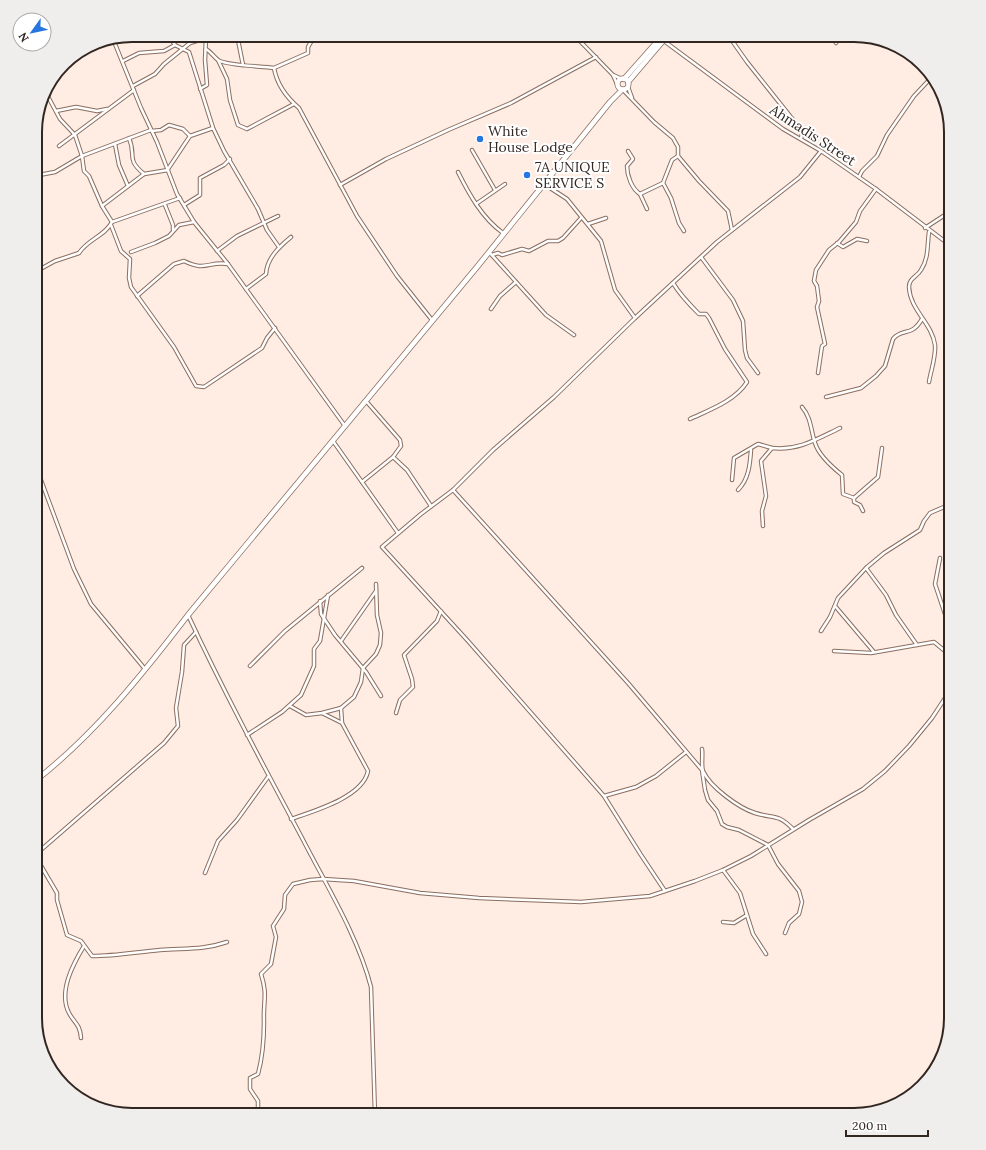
<svg xmlns="http://www.w3.org/2000/svg" width="986" height="1150" font-family="Lora,serif">
  <style>
    .lines { fill: none; stroke-linecap: round; stroke-linejoin: round }
    .minor-casing { stroke: #8a6e60; stroke-width: 4.5 }
    .trunk-casing { stroke: #8a6e60; stroke-width: 6 }
    .minor { stroke: #fff; stroke-width: 2.5 }
    .trunk { stroke: #fff; stroke-width: 4.5 }
    .poi-dot { fill: #2676e1; stroke: #fff; stroke-width: 1.5 }
    .labels { text-anchor: middle; dominant-baseline: central; stroke-width: 4; stroke-linejoin: round; paint-order: stroke }
    .poi-label { font-size: 14px; fill: #322621; stroke: #fff; text-anchor: start }
    .street-label { font-size: 14px; fill: #322621; stroke: #fff }
    .rim { fill: none; stroke: #322621; stroke-width: 2 }
  </style>
  <rect width="100%" height="100%" fill="#ffece2"/>
  <g class="lines">
    <g class="minor-casing">
      <g id="minor">
        <polyline points="168,35 175,45 189,52 213,128 224,151 258,209 267,230 279,247"/>
        <polyline points="237,35 243,65"/>
        <path d="M315,35l-7,12v6l-34,15c3,17 12,29 25,40l58,108 40,60 35,44"/>
        <polyline points="574,35 613,75 617,84"/>
        <polyline points="728,35 747,62 798,126 802,133 801,139"/>
        <polyline points="792,35 795,40"/>
        <polyline points="830,35 836,43"/>
        <polyline points="113,39 141,108 157,142 177,194 194,222 228,264 345,426"/>
        <polyline points="664,41 783,129 821,151 876,189 951,246"/>
        <path d="M206,49c5,3 7,7 12,11 9,6 44,6 56,8"/>
        <polyline points="218,60 227,79 230,100 238,125 247,129 294,104"/>
        <polyline points="123,61 139,53 164,51 175,45"/>
        <polyline points="613,75 622,79"/>
        <polyline points="133,86 155,74 164,64 190,43 206,38 208,35"/>
        <polyline points="628,87 632,98"/>
        <polyline points="200,89 207,85 205,60 206,38"/>
        <polyline points="623,90 654,122 673,138 678,147 678,156 699,181 728,211 732,230"/>
        <polyline points="45,91 60,119 75,135 82,156 84,171 89,176 102,206 112,222"/>
        <polyline points="56,111 76,107 97,111 107,109"/>
        <polyline points="152,131 161,130 169,125 183,129 190,136"/>
        <path d="M129,138c8,19 -4,20 15,36"/>
        <polyline points="115,144 119,165 128,186"/>
        <polyline points="59,146 134,90"/>
        <polyline points="472,150 495,190"/>
        <path d="M628,151l5,8 -6,7c0,10 5,23 13,28"/>
        <polyline points="678,156 672,160 663,183 671,198 679,223 684,231"/>
        <polyline points="168,169 190,136 213,128"/>
        <path d="M458,172c11,22 24,46 45,61"/>
        <polyline points="859,177 862,171 877,156 887,135 914,96 930,79 935,82"/>
        <polyline points="35,179 39,175 55,172 82,156 151,130"/>
        <polyline points="544,184 567,199 601,241 615,290 635,318"/>
        <polyline points="340,185 386,159 448,130 511,103 596,57"/>
        <polyline points="476,204 505,184"/>
        <polyline points="165,205 173,225 173,230"/>
        <polyline points="184,205 200,195 200,178 224,165 230,159"/>
        <polyline points="102,206 144,174 168,170"/>
        <polyline points="647,209 640,194 663,183"/>
        <polyline points="588,224 606,218"/>
        <polyline points="111,225 121,251 130,259 129,278 131,287 174,347 196,386 204,387 262,348 267,338 275,328"/>
        <polyline points="925,228 951,211"/>
        <polyline points="837,243 843,247 857,239 867,241"/>
        <polyline points="217,251 237,236 278,216"/>
        <polyline points="131,252 155,243 169,236 179,225 194,222"/>
        <polyline points="489,252 546,315 574,335"/>
        <polyline points="492,255 498,253 502,255 522,249 529,251 548,241 558,241 563,238 581,218"/>
        <polyline points="701,257 733,300 743,321 745,350 747,358 758,373"/>
        <path d="M35,272l20,-11 24,-8c9,-14 26,-17 33,-31l68,-24"/>
        <path d="M673,283c7,12 16,21 26,31h7l3,4 16,31 22,33c-12,19 -38,28 -57,37"/>
        <path d="M246,289l20,-15c1,-16 13,-27 25,-37"/>
        <path d="M137,296l37,-32 10,-3c22,11 24,0 44,3"/>
        <polyline points="491,309 500,296 516,282"/>
        <polyline points="818,373 822,346 825,344 817,307 819,301 817,286 814,281 816,270 829,250 839,242 856,222 860,211 876,189"/>
        <path d="M929,382c2,-12 7,-25 6,-37 -3,-22 -25,-35 -26,-58 0,-9 8,-10 12,-17 8,-12 6,-25 8,-38"/>
        <path d="M826,397l35,-9 15,-12 9,-10 8,-27c10,-12 18,-1 29,-20"/>
        <polyline points="366,401 400,440 401,446 393,457 407,470 431,506"/>
        <path d="M802,407c9,10 9,24 13,36 4,13 17,24 27,32l1,19 11,4"/>
        <polyline points="333,441 398,533"/>
        <polyline points="35,464 74,569 91,604 145,669"/>
        <polyline points="732,480 734,458 758,444 772,448"/>
        <polyline points="362,482 393,457"/>
        <polyline points="453,490 628,683 702,770 705,790 708,800 717,811 722,824 727,827 739,830 768,845 778,864 799,891 802,902 799,914 789,923 785,933"/>
        <path d="M738,490c11,-11 12,-26 13,-40"/>
        <polyline points="863,511 860,505 854,502 854,498 878,477 882,448"/>
        <path d="M763,526l-1,-15 4,-15 -5,-35 11,-13c26,3 45,-9 68,-20"/>
        <polyline points="940,558 935,584 951,632 949,654"/>
        <polyline points="866,568 886,595 896,615 917,645"/>
        <polyline points="320,601 321,614 335,635 366,672 381,696"/>
        <polyline points="835,606 874,652"/>
        <path d="M188,615c35,75 74,148 113,221 24,47 57,100 70,151l4,128"/>
        <polyline points="821,631 830,617 838,598 866,568 884,553 920,530 924,521 930,513 951,504"/>
        <polyline points="341,641 376,591"/>
        <polyline points="834,651 871,653 934,642 951,656"/>
        <polyline points="250,666 285,631 362,568"/>
        <polyline points="290,706 306,715 322,713 341,708"/>
        <polyline points="396,713 400,700 413,687 412,679 404,655 437,621 441,611"/>
        <polyline points="342,723 341,708 354,697 361,682 363,668 376,654 380,645 381,633 377,615 376,584"/>
        <polyline points="247,735 282,712 301,695 314,666 314,649 320,641 328,595"/>
        <path d="M702,749c1,6 -1,17 1,22 7,16 36,37 52,42 19,6 22,0 38,16"/>
        <polyline points="604,796 636,787 656,776 686,752"/>
        <path d="M291,819c23,-8 72,-22 77,-48l-26,-48 -20,-10"/>
        <path d="M39,851l-2,8 20,34v7l10,35 14,6 11,15c23,0 45,-4 68,-6 23,-2 44,0 67,-8"/>
        <polyline points="35,855 164,743 178,726 176,708 182,672 184,645 196,632"/>
        <polyline points="723,870 740,893 753,934 766,954"/>
        <polyline points="205,873 218,841 237,820 268,777"/>
        <polyline points="665,891 641,855 604,796 468,641 382,547 421,514 453,490 493,450 554,397 635,318 717,242 800,177 821,151"/>
        <polyline points="723,922 734,923 747,915"/>
        <path d="M81,1038c-1,-14 -6,-14 -12,-25 -11,-21 4,-49 15,-67"/>
        <path d="M258,1115v-14l-8,-12v-11l8,-4c5,-18 6,-34 6,-53 -1,-20 4,-26 -3,-47l10,-10 5,-27 -3,-11 11,-17 1,-14 8,-11 17,-4 13,-1 31,2 66,12 59,5 102,4 69,-6 45,-15 28,-11 28,-14 58,-36 54,-31 22,-18 24,-25 23,-28 19,-29"/>
      </g>
    </g>
    <g class="trunk-casing">
      <g id="trunk">
        <circle cx="623" cy="84" r="5.5"/>
        <polyline points="624,79 663,35"/>
        <polyline points="628,82 668,35"/>
        <path d="M35,781c60,-47 107,-106 153,-166l289,-348 133,-165 12,-12"/>
      </g>
    </g>
    <use href="#minor" class="minor"/>
    <use href="#trunk" class="trunk"/>
  </g>
  <g class="poi-dot">
    <circle cx="480" cy="139" r="4"/>
    <circle cx="527" cy="175" r="4"/>
  </g>
  <g class="labels">
    <g class="poi-label">
      <text x="488" y="131">White<tspan x="488" dy="16">House Lodge</tspan></text>
      <text x="535" y="167">7A UNIQUE<tspan x="535" dy="16">SERVICE S</tspan></text>
    </g>
    <g class="street-label">
      <text transform="translate(813 135) rotate(33)">Ahmadis Street</text>
    </g>
  </g>
  <path d="M0 0H986V1150H0ZM132 42H854A90 90 0 0 1 944 132V1018A90 90 0 0 1 854 1108H132A90 90 0 0 1 42 1018V132A90 90 0 0 1 132 42Z" fill="#efeeed" fill-rule="evenodd"/>
  <path class="rim" d="M132 42H854A90 90 0 0 1 944 132V1018A90 90 0 0 1 854 1108H132A90 90 0 0 1 42 1018V132A90 90 0 0 1 132 42Z"/>
  <g transform="translate(32 32) rotate(237)"><circle r="19" fill="#ffffff" stroke="#ada8a6"/>
  <path d="M0-3L7 15L0 10L-7 15Z" fill="#2676e1"/>
  <text y="-6" font-size="11" font-weight="bold" text-anchor="middle" fill="#322621">N</text>
  </g>
  <path d="M846 1130v6h82v-6" fill="none" stroke="#322621" stroke-width="2"/>
  <text x="852" y="1130" font-size="12" fill="#322621" stroke="#ffffff" stroke-width="3" paint-order="stroke">200 m</text>
</svg>
